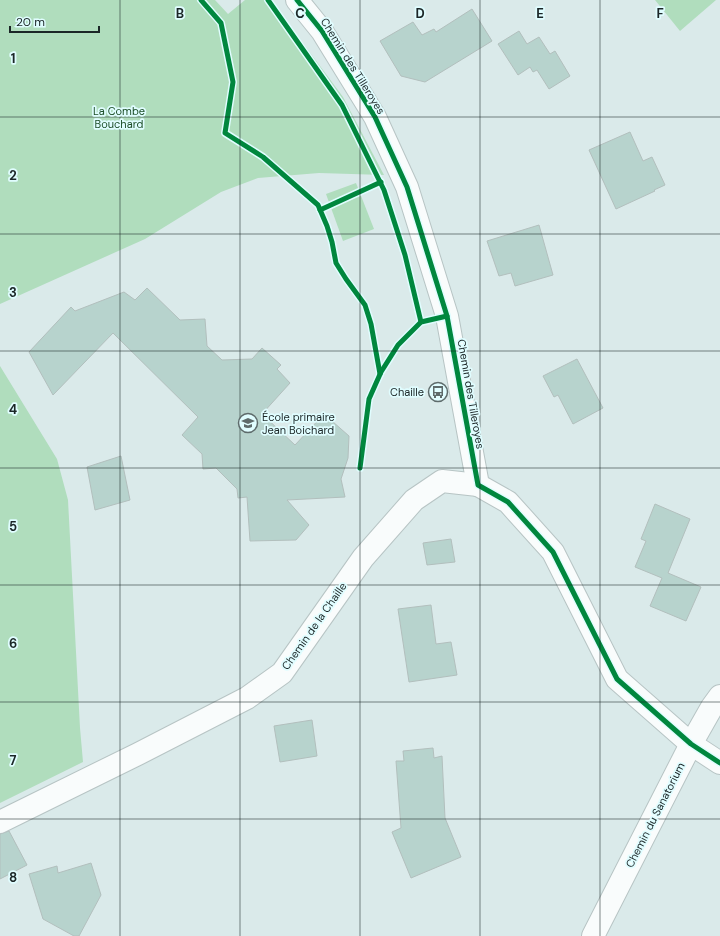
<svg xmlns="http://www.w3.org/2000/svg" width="720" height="936" font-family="'DM Sans',sans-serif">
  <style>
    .green { fill: #b0ddbd }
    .building { fill: #b7d3cd; stroke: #b2bfbd }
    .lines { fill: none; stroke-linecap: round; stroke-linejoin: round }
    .street-casing { stroke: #b7c4c4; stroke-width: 24 }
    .street { stroke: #f9fcfc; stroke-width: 22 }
    .cycleway-casing { stroke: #e0fdff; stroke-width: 8 }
    .cycleway { stroke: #00873e; stroke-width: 5 }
    .grid { fill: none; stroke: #1b2627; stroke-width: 1; stroke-opacity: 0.55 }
    .labels { text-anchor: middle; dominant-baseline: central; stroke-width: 3.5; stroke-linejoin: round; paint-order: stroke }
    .street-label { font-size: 11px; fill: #1b2627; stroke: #e0fdff }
    .park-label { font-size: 11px; fill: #1c4e27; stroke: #e0fdff }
    .poi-label { font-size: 11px; fill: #1b2627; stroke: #e0fdff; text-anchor: end }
    .grid-label { font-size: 13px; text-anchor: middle; font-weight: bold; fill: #1b2627; stroke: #e0fdff; stroke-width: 3.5; stroke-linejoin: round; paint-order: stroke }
  </style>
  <rect width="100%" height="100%" fill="#daeaea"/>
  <g class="green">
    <polygon points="0,0 215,0 228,14 245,0 271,0 343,97 384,175 319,173 258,178 221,192 145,239 0,304"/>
    <polygon points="655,0 716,0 680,31"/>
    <polygon points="356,183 374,229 343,241 326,194"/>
    <polygon points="0,366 57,459 68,500 80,728 83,762 0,803"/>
  </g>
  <g class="building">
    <polygon points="472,9 492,41 425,82 401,76 380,41 413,22 422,35 434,29 436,32"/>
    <polygon points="519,31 527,44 539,37 550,54 555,51 570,76 549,89 537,70 533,72 530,67 518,75 498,44"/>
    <polygon points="630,132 643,161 652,157 665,185 654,190 655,191 616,209 589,150"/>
    <polygon points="539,225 553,275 515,286 511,273 499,276 487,241"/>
    <polygon points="147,288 180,320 205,319 207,346 222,360 252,359 262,348 281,365 277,369 290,383 262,414 295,445 324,414 349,436 348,458 341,479 345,497 287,500 309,525 296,540 250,541 247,497 238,498 237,489 216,468 203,469 202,454 182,435 198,417 113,333 53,395 29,352 71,307 75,311 124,292 135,300"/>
    <polygon points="577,359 603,408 573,424 558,395 554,397 543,376"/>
    <polygon points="121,456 130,500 95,510 87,467"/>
    <polygon points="655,504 690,519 668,573 701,587 686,621 650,606 662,578 635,567 646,541 641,539"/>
    <polygon points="451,539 455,562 427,565 423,543"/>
    <polygon points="431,605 436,644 451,642 457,675 409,682 398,609"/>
    <polygon points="312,720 317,756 280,762 274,726"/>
    <polygon points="433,748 434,758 442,756 445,818 461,857 411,878 392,832 401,828 396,761 404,761 403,751"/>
    <polygon points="9,831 27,865 0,879 0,834"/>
    <polygon points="91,863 101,895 79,936 74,936 43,919 29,874 57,866 58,873"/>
  </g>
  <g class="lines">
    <g class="street-casing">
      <g id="street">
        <polyline points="297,0 322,31 375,117 407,187 447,316 478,485 508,502 553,552 617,679 691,744 720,763"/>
        <polyline points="0,822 138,754 247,698 282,673 363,558 414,500 442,481 478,485"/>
        <polyline points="593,936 691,744 712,707 720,696"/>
      </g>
    </g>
    <use href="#street" class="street"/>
    <g class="cycleway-casing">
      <g id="cycleway">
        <polyline points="201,0 221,23 233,82 225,133 263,157 318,205 327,226 332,242 336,263 346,279 365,305 371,324 380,374"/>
        <polyline points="268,0 342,105 384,190 405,255 421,322"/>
        <polyline points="297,0 322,31 375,117 407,187 447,316 478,485 508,502 553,552 617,679 691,744 720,763"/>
        <polyline points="320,210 381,182"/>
        <polyline points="360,468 369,399 381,372 398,345 421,322 447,316"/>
      </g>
    </g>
    <use href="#cycleway" class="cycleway"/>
  </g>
  <path class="grid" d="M120,0v936M240,0v936M360,0v936M480,0v936M600,0v936M0,117h720M0,234h720M0,351h720M0,468h720M0,585h720M0,702h720M0,819h720"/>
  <defs>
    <g id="bus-ring" transform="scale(1)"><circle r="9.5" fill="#e0fdff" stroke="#5e6b6b" stroke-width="1.5"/><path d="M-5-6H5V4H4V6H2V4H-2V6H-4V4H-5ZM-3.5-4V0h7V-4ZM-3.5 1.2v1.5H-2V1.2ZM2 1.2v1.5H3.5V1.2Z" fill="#5e6b6b"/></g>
    <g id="school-ring" transform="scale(1)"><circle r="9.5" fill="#e0fdff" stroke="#5e6b6b" stroke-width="1.5"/><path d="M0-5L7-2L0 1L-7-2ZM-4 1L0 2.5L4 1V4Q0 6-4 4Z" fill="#5e6b6b"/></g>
  </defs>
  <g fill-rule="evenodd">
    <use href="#bus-ring" x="438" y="392"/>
    <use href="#school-ring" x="248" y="423"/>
  </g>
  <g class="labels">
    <g class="street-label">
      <text transform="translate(353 66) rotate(58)">Chemin des Tilleroyes</text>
      <text transform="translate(471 394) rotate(80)">Chemin des Tilleroyes</text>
      <text transform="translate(314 626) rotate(-55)">Chemin de la Chaille</text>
      <text transform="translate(655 815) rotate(-63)">Chemin du Sanatorium</text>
    </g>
    <g class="park-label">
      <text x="119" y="111">La Combe<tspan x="119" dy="13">Bouchard</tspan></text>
    </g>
    <g class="poi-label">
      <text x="424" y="392">Chaille</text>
      <text x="262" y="417" text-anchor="start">École primaire<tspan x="262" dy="13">Jean Boichard</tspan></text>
    </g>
  </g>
  <g class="grid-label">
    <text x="180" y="18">B</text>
    <text x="300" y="18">C</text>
    <text x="420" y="18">D</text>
    <text x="540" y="18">E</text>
    <text x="660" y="18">F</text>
    <text x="13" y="63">1</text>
    <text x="13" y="180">2</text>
    <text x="13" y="297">3</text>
    <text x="13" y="414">4</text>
    <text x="13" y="531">5</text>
    <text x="13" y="648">6</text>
    <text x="13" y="765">7</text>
    <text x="13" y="882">8</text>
  </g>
  <path d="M10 26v6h89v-6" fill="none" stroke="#1b2627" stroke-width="2"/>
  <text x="16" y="26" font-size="12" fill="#1b2627" stroke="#e0fdff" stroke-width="3" paint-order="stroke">20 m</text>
</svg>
